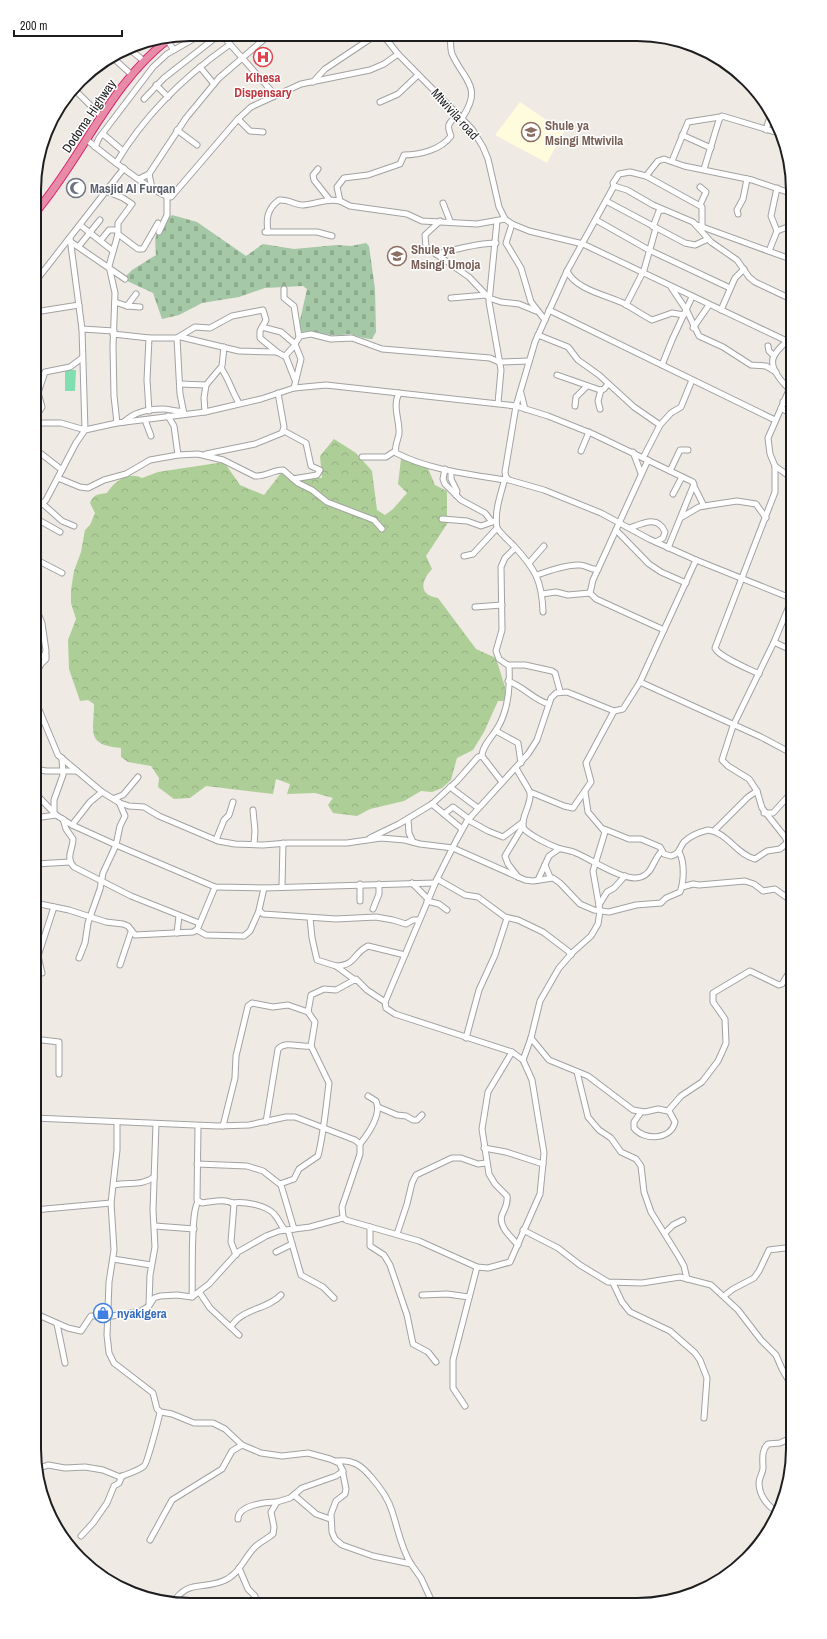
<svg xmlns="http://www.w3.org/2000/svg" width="827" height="1639" font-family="'Archivo Narrow',sans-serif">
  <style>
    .education { fill: #fffbdd }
    .forest { fill: url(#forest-crowns) }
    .cemetery { fill: url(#cemetery-stones) }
    .pitch { fill: #81deb1 }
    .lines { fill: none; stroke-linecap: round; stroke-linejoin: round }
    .minor-casing { stroke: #a2a2a2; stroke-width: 7 }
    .highway-casing { stroke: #da2475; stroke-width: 9 }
    .minor { stroke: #fff; stroke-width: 5 }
    .highway { stroke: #e78ba6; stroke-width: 7 }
    .labels { text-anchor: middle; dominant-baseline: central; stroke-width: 3; stroke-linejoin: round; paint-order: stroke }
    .health-label { font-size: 13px; font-weight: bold; fill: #be3a42; stroke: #fff }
    .street-label { font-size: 13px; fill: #1e1e1e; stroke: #fff }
    .education-label { font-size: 13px; font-weight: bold; fill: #785e54; stroke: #fff; text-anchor: start }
    .worship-label { font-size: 13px; font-weight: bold; fill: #5b616d; stroke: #fff; text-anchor: start }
    .shop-label { font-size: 13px; font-weight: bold; fill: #366cbe; stroke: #fff; text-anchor: start }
    .rim { fill: none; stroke: #1e1e1e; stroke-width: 2 }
  </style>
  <defs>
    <pattern id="forest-crowns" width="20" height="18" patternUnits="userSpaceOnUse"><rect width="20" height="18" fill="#aece98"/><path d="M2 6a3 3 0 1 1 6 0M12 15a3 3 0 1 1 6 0" fill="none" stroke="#95b083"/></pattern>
    <pattern id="cemetery-stones" width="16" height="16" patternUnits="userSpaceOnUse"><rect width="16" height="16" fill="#a5c8a6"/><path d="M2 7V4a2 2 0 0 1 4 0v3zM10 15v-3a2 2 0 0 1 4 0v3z" fill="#8eab8e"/></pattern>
  </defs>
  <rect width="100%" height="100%" fill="#efeae4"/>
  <polygon class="education" points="520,102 564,132 547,163 495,135"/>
  <path class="forest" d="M334,439l22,14 16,18 5,39 8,5 8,-6 14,-16 -9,-9 3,-25 26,7 8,19 12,6v24l2,6 -23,35 6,13c-11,12 -14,26 6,29l38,51 20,9 9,29v14h-7l-14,31 -11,18 -16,8 -6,22 -9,8 -10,4 -11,-1 -17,10 -34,8 -13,7 -24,-3 -5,-8 5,-7 -18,-5 -28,1 3,-10 -14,-5 -3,15 -67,-8 -16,12 -16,1 -16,-12 1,-9 -8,-12 -23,-4 -7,-5v-9c-36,-3 -27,-17 -27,-44l-6,-4 -8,1 -11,-32 -1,-29 8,-21 -5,-16v-13l3,-19 7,-19 4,-22 5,-5 5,-12 -5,-10c5,-10 7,-8 17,-10 7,-12 22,-22 35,-15l16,-6 66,-10 16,23 24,10 17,-22 41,5 -2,-22z"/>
  <path class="cemetery" d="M172,215l25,7 49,34 17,-12 31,5 43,-4 14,1 15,-3 3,3 6,43 1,43 -4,7c-8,0 -14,-3 -22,-5 -5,0 -11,2 -16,1 -12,0 -21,-4 -32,-3l-3,-7 8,-36 -4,-3 -38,2 -26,9 -37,6 -23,12 -17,4 -9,-26 -30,-14 9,-9 24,-15c-2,-24 0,-24 16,-40z"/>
  <polygon class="pitch" points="65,370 76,370 75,391 65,391"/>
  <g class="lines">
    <g class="minor-casing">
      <g id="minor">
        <polyline points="221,34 275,95"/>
        <polyline points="257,34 262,41"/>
        <polyline points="383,35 398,54 472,129 483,147 488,159 499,207 505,219 512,224 529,231 583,244 793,344"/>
        <path d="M450,36c1,6 0,12 2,18 13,28 31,33 10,64"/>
        <polyline points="167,40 174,50"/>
        <polyline points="387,40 393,35"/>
        <polyline points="154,41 159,47"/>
        <polyline points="128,48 144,61"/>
        <polyline points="112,57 132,75"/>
        <polyline points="200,67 214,84"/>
        <polyline points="313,82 325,69 376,35"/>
        <polyline points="156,85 168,97"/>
        <polyline points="74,89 102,117"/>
        <polyline points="144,99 164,78 220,34"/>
        <polyline points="380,102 398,94 418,75"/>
        <path d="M458,114c-9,10 -12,9 -7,22 -10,14 -32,19 -47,19l-4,9 -32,11 -24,3 -7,9 3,14 10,5 57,8 15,7 55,3 28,-5"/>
        <polyline points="238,119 250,131 263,132"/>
        <polyline points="177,130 197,145"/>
        <polyline points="766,130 771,113"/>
        <polyline points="103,134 123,151"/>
        <polyline points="682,135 711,148"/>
        <path d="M87,140c12,10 72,58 84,57l67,-78 13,-12 50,-23 69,-14 14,-6 14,-10"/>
        <polyline points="95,147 99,138 153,67 167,54 202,34"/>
        <polyline points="672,161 688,122 720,117"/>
        <path d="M116,163c28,-47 69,-87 113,-118"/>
        <polyline points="318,169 313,175 314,180 329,199"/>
        <polyline points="704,169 719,120 722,116 782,134"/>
        <polyline points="149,174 152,188"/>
        <polyline points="646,176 702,207 702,226"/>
        <polyline points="139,179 149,174 186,118 219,78 270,34"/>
        <polyline points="614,186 613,183 619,174 630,172 646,176 658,161 664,159 684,166 752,180 793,194"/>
        <polyline points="700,187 706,192 700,205"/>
        <polyline points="106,191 123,198 132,204 118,223 118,234 109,266 115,293 113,347 114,396 117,423"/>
        <polyline points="606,201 685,243 695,245 708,239"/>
        <polyline points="443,203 450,221"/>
        <polyline points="738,214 737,210 743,199 747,179"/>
        <polyline points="596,220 649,250 730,288"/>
        <polyline points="440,221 425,235 426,247 469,277 489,298 501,302 519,304 536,311"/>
        <polyline points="497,221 489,302 501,370 498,403"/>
        <polyline points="512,224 506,243 521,268 531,302 545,320"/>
        <polyline points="80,225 113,251"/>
        <polyline points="697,225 793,260"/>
        <polyline points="653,227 659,211 663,210"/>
        <polyline points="777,231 793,225"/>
        <polyline points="159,232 167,215 167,198"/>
        <polyline points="265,232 317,232 332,236"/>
        <path d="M268,232c-2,-13 -1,-23 11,-32 9,-1 16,5 24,5 15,-1 22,-7 37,-4"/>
        <polyline points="118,234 138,249 143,249 158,223"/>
        <polyline points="101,240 109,230 117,230"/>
        <polyline points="71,242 125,279"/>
        <polyline points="79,246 100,220"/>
        <polyline points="769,251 777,231 771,216 777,188"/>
        <path d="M436,254c20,-4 39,-11 60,-11"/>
        <path d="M567,271c9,19 40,24 58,33 9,5 17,11 27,16l20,-7 12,2"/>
        <polyline points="35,282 124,168"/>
        <polyline points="671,287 687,311 699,336 723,347 751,365 766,366 776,372"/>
        <polyline points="284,289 284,298 294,306 299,337"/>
        <polyline points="451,298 486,295"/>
        <polyline points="115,302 127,306 140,307"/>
        <polyline points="626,305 644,270 656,228"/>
        <polyline points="127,306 136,294"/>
        <polyline points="549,310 775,420"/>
        <polyline points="721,310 735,278 744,269"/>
        <polyline points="35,312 79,305"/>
        <polyline points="262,327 281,332 295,344"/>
        <polyline points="693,328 709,305"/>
        <polyline points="82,329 114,331"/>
        <polyline points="113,334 149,338 177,338 195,327 210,328 232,316 263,310 266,320 260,331 260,338 277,352"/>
        <polyline points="538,335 568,347 578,360 599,375 634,407 660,425"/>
        <polyline points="181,337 239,351 277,352 286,357 295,380"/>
        <polyline points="177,338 180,394 184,414"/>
        <path d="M787,341c-4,4 -10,9 -13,15 -6,11 8,26 15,33"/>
        <polyline points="768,346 769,351 774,356"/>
        <polyline points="285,356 295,345"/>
        <polyline points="662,365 672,340 692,297"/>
        <path d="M221,368c8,11 11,24 18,35"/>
        <polyline points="557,375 600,390 604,389 608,384"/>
        <polyline points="180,384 206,385"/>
        <polyline points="294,388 301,359 295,344 300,336 311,334 331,339 352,338 382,349 490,358 499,362 529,361"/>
        <path d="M399,393c-7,14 1,27 0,41 -1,6 -5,13 -3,19 33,17 72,21 109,27"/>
        <polyline points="521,393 525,409"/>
        <polyline points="783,402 793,400"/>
        <polyline points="575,406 576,397 587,386"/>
        <polyline points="781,408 793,415"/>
        <polyline points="600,409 598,401 601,390"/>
        <polyline points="149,411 147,380 149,338"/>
        <polyline points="205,412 204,398 206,385 222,366 224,347"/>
        <polyline points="168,416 174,426 178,455"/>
        <polyline points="145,420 151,436"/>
        <path d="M124,422c10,-10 26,-13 39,-13 7,0 13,3 20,2"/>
        <polyline points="35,423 61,423 85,430 82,329 70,238"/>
        <polyline points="36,423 36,416 42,407 38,393 45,372 70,367 82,358"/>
        <polyline points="284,431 306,443 311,466 320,470 317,475 293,479"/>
        <polyline points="35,449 62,470"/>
        <polyline points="581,451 589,432"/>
        <polyline points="633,452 641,473"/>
        <polyline points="206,454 255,444 282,433 284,427 278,393"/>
        <polyline points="362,457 386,457 395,451"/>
        <polyline points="643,458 660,425 671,413 681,407 692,380"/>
        <polyline points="648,460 593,580 590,593 596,599 664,630"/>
        <polyline points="775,466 793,479"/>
        <polyline points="445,469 443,479 445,484 461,500 485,513 492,522"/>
        <polyline points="451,471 451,479 457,491 456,495"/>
        <polyline points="670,471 680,450 688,450"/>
        <path d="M58,478l22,9 8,1 16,-8 22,-6 24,-14 28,-5 20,-1 25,6 32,16c10,1 18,-6 28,-6l15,13 14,7 15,12 47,18 8,9"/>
        <path d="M505,478c-4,16 -11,33 -8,50 5,7 11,12 17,18 21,23 28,34 29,66"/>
        <polyline points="694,486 704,506"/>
        <polyline points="673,494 682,477"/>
        <polyline points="43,504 62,521 74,526"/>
        <polyline points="35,506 41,505 46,500 76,443 85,430 117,423 205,412 261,399 294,388 326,385 516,406 548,416 593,434 693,482 694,484 668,548"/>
        <polyline points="35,515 35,506"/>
        <polyline points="682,517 699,507 704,506 737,501 756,504 766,518"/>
        <polyline points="35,518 60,532"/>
        <polyline points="442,519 467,521 481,526 495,521"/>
        <path d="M630,528c13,-5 28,-13 35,4l-2,6 -7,4"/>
        <polyline points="616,530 649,564 661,572 686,583"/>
        <polyline points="464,556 473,554 497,528"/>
        <polyline points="35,559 62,573"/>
        <polyline points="529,563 544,546"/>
        <path d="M537,575c11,-4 31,-11 43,-10 7,0 11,6 18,4"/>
        <polyline points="542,594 556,592 568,595 590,593"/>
        <polyline points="792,599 774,642 733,726 722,760 728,766 749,779 757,791 762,808 785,837 793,854"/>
        <polyline points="793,599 696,560 649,539 601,513 544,490 509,480 506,477 505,472 516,406 535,342 567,271 614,186 627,190 653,205 693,222 711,242 737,260 749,277 755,282 793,300"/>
        <polyline points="475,607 502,605"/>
        <polyline points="774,642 793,651"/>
        <polyline points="35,657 44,656 46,651 42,623 35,606"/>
        <polyline points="508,665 525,665 552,671 555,673 560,691"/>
        <path d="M759,674c-10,-5 -40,-17 -44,-26l60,-156v-26l-5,-12 -2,-16 25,-57"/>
        <polyline points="35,675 41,664 46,659 46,654"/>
        <path d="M508,681c17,6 25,19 41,23"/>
        <polyline points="640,682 761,737 793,754"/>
        <path d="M35,700l23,55 44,37 18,11 9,3 15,1 15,9 59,25 17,3 28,1 25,-2h59l34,-5 24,2 15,4 33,4 72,32 8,1 20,-3 7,5 20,21 14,6 15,2 27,-7 25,-2 5,-5 14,-6c4,-10 5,-30 -1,-40"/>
        <polyline points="496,731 518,743 521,763"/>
        <polyline points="516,768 530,792 564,806 573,808 591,782 586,763 614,711"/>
        <polyline points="35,769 46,771 77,771"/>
        <path d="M502,782l-20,-26c0,-10 11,-20 16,-29 10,-17 12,-42 11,-61l-10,-7 -3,-8 6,-21 -1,-63 4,-9 10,-10"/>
        <polyline points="450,787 478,808"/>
        <path d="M530,792c2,13 -9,23 -7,36 8,8 24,16 35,20 5,2 12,2 18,5 15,6 49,30 65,24 12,-4 12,-18 21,-26"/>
        <polyline points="35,793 56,815 72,825 116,845 215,887 264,888 435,883"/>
        <polyline points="115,798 123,795 138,777"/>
        <polyline points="432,804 462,829"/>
        <polyline points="253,810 255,831 254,844"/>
        <polyline points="54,812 54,800 63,775 62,758"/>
        <polyline points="764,813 773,813 793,791"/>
        <polyline points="444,814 453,807 469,819"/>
        <polyline points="35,818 56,815"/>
        <path d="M63,819l3,10 7,10c0,10 -8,19 1,28l57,29 68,27"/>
        <polyline points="408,819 409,833 413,842"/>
        <polyline points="468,820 488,831 503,837 523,822"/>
        <polyline points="72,825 90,802 102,792"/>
        <path d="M604,829l25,10h12l19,8 4,7 7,2c9,-2 8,-8 13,-14 6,-6 16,-10 24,-12 19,2 29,25 47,29l12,-8 13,-2 8,-7"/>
        <polyline points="714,831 748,797 757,791"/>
        <polyline points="370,838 399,824 432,804 457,781 478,757 482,756"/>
        <polyline points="216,840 224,820 229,815 233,802"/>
        <polyline points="35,864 70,862"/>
        <polyline points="545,865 550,877"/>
        <polyline points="518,877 508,864 505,856 523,826"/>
        <polyline points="437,879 465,895 478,897 505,917 518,920 543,932 568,951 571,955"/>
        <polyline points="538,880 549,856 559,849"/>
        <polyline points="412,883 428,899"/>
        <polyline points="360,884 360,901"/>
        <polyline points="282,886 283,843"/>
        <polyline points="682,887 693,884 699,885 745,881 754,884 763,891 775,889 793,902"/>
        <polyline points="264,888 259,910 263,914 336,919 376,917 393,920 406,924 413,920 419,920"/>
        <polyline points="427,901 439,904 447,910"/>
        <polyline points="35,903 69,910 106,922 123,924 128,926 135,935 193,932 197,930 215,887"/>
        <polyline points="599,905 607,892 614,888 625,876"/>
        <polyline points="373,909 379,894 379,884"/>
        <polyline points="310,918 312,938 317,960 336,966 355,980"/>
        <polyline points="197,930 206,935 244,936 250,931 259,911"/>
        <polyline points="177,933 179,916"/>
        <polyline points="79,958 85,943 88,923 100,889 103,873 116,845 120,826 125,816 119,802"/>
        <polyline points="120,965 131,932"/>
        <path d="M336,966c21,-1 16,-12 32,-20l37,9"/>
        <polyline points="42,973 38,956 54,907"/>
        <polyline points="466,1038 479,990 495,955 507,918"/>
        <polyline points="531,1038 549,1060 588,1076 633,1110 645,1112 658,1109 668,1111 681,1096 702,1082 718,1061 723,1050 726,1043 725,1019 713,1002 713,993 750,971 779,985 782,984 793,966"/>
        <polyline points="34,1039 59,1042 59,1074"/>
        <path d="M512,1052l-24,40 -6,37 7,45 6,10 12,12c1,8 -2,12 -5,19 -4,11 9,22 16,30"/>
        <polyline points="523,1060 531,1038 540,1001 559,968 573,952 591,936 598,924 600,911 593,871 605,832 588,812 585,792"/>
        <polyline points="577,1072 588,1117 599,1130 611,1138 621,1152 636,1159 641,1166 644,1192 651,1212 679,1257 684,1266 687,1279"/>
        <polyline points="378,1107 397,1115 406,1116 413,1120 417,1120 422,1115"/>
        <path d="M641,1112l-7,10v6c10,13 37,12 41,-6l-6,-11"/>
        <polyline points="34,1118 218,1126 249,1125 286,1117 295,1117 355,1140 360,1144 360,1154 342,1207 343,1217 346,1220 419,1241 477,1267 488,1268 510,1262 540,1194 544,1153 532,1080 523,1060 512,1052 395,1014 386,1008 385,1002 437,879 456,841 467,821 528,754 537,740 551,698 556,693 567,692 614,711 623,709 640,682 696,560"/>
        <polyline points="117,1122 117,1150 111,1203 114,1250 109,1282 107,1335 109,1353 114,1363 153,1393 157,1409 161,1412 172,1414 194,1423 213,1423 225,1429 242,1445 261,1453 282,1456 308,1453 330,1459 339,1463 342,1469 346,1489 345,1494 336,1501 331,1514 332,1532 335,1539 342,1545 373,1556 411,1564 421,1578 433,1604"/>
        <path d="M266,1122l12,-73c8,-9 22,-1 33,-3"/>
        <path d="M198,1126l-1,74 5,3c10,-1 23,-5 32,1l-3,38 5,13"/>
        <polyline points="223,1126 235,1078 236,1056 248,1006 252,1003 273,1007 288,1005 308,1012"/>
        <path d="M360,1144c8,-10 22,-30 16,-43l-8,-5"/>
        <polyline points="484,1148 506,1152 543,1164"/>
        <polyline points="197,1164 247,1166 263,1171 281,1185 294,1229"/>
        <polyline points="34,1177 37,1145 36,1118"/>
        <path d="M280,1184l14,-5 5,-10 19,-13c6,-24 8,-49 11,-73l-18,-37 4,-24 -7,-10 3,-17 13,-6 12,1 20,-11 11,11 18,12"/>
        <path d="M114,1185c15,-3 28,1 40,-8"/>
        <polyline points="34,1201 34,1179"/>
        <path d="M232,1203c12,-2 34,2 42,11 5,5 6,11 11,16"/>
        <polyline points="34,1210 111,1203"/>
        <polyline points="155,1226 194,1229"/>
        <polyline points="370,1227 370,1246 384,1255 390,1265 407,1315 413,1344 428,1352 436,1362"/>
        <polyline points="288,1230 301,1275 323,1287 334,1298"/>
        <polyline points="523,1230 558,1248 580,1265 608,1282 642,1283 680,1277 711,1285 738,1310 761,1340 776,1355 782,1369 793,1388"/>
        <polyline points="665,1233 673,1225 683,1220"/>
        <polyline points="397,1234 407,1204 412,1183 416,1175 452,1158 461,1158 478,1164 486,1163"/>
        <polyline points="276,1252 292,1244"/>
        <polyline points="113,1259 151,1265"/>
        <polyline points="613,1283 622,1302 630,1312 670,1331 695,1353 700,1360 707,1378 704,1418"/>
        <polyline points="200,1293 210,1308 239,1335"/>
        <polyline points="422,1295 447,1294 469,1297"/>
        <polyline points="724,1296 733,1289 754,1278 759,1271 769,1250 793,1247"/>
        <path d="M192,1297c1,-17 -2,-85 6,-95"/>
        <polyline points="149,1304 150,1275 155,1247 153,1210 156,1124"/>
        <polyline points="34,1313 68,1328 81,1331 91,1316 112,1316 141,1311 149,1306 154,1298 160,1296 177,1295 192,1297 209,1284 238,1252 266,1236 279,1231 310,1227 343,1218"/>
        <polyline points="57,1324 65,1363"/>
        <path d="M231,1327c11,-19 36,-17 50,-32"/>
        <polyline points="465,1406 453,1388 453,1360 477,1267"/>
        <path d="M336,1461c16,-2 25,4 35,16 9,10 17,21 21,34 6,18 9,37 19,53"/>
        <path d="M37,1469l11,-4 17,3 20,-1 18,3 17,7c7,-3 18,-6 24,-11 3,-2 15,-48 16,-54"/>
        <polyline points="294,1495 316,1514 330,1519"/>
        <path d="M779,1512c-11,-4 -20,-17 -20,-29 0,-6 4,-10 4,-15 0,-8 -2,-18 5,-24l12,-1 13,-6"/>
        <path d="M238,1519c0,-14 28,-17 39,-17"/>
        <polyline points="81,1536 93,1523 107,1503 114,1486 119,1483 122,1476"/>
        <polyline points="150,1540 172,1500 222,1469 232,1451 242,1445"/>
        <polyline points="239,1568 248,1589 255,1596 255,1604"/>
        <path d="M172,1604c16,-25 29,-14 51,-23 16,-6 21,-23 32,-34 5,-5 12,-8 18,-13l1,-7 -3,-15 6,-10 13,-4 12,-10 34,-12 7,-5"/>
      </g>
    </g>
    <g class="highway-casing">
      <path id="highway" d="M35,213c48,-56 75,-130 135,-175"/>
    </g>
    <use href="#minor" class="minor"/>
    <use href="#highway" class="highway"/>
  </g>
  <defs>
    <g id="hospital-ring" transform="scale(1)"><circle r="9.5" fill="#fff" stroke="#e0444e" stroke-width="1.5"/><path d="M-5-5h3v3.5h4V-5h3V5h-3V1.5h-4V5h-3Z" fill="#e0444e"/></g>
    <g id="school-ring" transform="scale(1)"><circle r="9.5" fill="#fff" stroke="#8d6e63" stroke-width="1.5"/><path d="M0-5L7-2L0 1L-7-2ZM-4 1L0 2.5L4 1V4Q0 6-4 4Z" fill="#8d6e63"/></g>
    <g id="mosque-ring" transform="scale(1)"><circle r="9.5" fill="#fff" stroke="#6b7280" stroke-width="1.5"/><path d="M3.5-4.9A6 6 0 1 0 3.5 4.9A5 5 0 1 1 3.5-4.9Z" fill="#6b7280"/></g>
    <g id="shop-ring" transform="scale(1)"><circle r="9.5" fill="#fff" stroke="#3f7fe0" stroke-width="1.5"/><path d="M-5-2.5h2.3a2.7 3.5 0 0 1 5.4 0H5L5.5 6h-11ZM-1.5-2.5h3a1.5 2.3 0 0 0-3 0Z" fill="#3f7fe0"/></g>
  </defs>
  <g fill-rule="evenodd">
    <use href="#hospital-ring" x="263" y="57"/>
    <use href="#school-ring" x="531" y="132"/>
    <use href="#mosque-ring" x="76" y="188"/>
    <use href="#school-ring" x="397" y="256"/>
    <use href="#shop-ring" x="103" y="1313"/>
  </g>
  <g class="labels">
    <g class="health-label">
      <text x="263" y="77">Kihesa<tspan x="263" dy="15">Dispensary</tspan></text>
    </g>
    <g class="street-label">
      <text transform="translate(455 114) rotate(48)">Mtwivila road</text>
      <text transform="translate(89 116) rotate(-56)">Dodoma Highway</text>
    </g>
    <g class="education-label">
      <text x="545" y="125">Shule ya<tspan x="545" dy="15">Msingi Mtwivila</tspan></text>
      <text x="411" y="249">Shule ya<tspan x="411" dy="15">Msingi Umoja</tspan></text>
    </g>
    <g class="worship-label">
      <text x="90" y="188">Masjid Al Furqan</text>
    </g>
    <g class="shop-label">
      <text x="117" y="1313">nyakigera</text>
    </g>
  </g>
  <path d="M0 0H827V1639H0ZM190 41H637A149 149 0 0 1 786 190V1449A149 149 0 0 1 637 1598H190A149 149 0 0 1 41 1449V190A149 149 0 0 1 190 41Z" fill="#fff" fill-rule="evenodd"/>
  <path class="rim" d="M190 41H637A149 149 0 0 1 786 190V1449A149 149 0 0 1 637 1598H190A149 149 0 0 1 41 1449V190A149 149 0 0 1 190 41Z"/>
  <path d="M14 30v6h108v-6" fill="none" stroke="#1e1e1e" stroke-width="2"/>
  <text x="20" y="30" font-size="12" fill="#1e1e1e" stroke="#ffffff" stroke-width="3" paint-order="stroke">200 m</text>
</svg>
